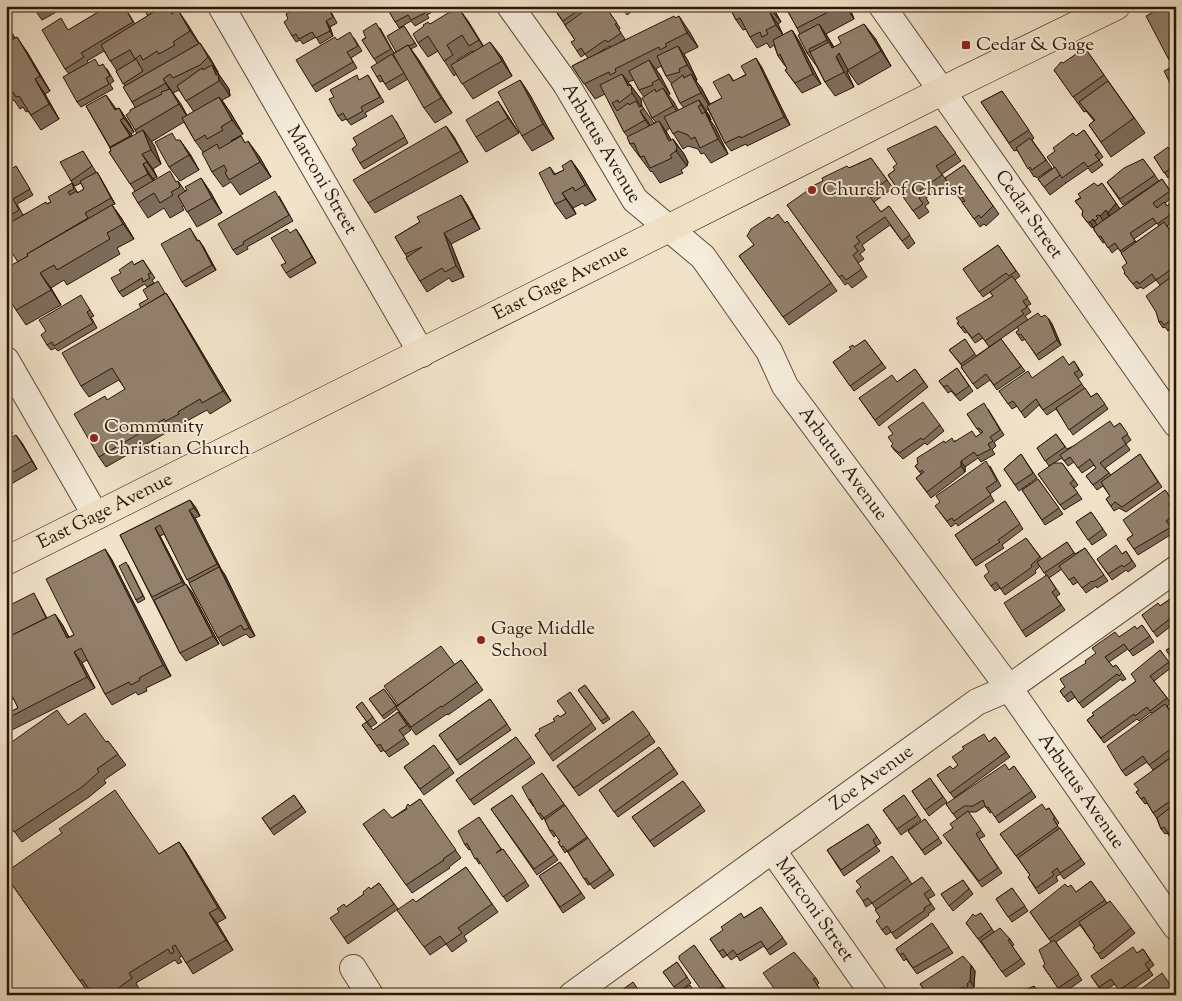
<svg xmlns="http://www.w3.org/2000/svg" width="1182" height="1001" font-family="'Sorts Mill Goudy',serif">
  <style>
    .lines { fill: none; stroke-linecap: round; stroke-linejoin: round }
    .minor-casing { stroke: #5d4838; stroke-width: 28 }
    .major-casing { stroke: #2c1507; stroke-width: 29 }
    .minor { stroke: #f6eddc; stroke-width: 26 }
    .major { stroke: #f1e3c9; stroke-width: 28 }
    .wall { fill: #7e6e5d; stroke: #2c1507; fill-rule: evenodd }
    .shaded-wall { fill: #665a4c; stroke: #2c1507 }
    .building { fill: #92806c; stroke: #2c1507 }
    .poi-dot { fill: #8f2418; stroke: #f6eddc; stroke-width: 2 }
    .labels { text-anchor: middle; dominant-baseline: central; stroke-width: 4; stroke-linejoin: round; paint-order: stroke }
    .poi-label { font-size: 19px; fill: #2c1507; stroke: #f6eddc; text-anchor: start }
    .street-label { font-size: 19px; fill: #2c1507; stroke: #f6eddc }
  </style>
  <rect width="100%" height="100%" fill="#f1e3c9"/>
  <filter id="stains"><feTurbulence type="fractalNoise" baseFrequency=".004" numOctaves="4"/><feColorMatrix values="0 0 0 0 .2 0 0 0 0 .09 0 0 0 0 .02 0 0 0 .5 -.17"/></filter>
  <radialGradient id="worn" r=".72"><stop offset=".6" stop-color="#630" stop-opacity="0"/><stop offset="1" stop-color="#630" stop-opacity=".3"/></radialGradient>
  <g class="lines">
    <g class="minor-casing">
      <g id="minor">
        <path id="s1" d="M221,6l201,348"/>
        <path id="s2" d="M510,6l56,78 69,116 68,57 66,94 16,35 224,302 167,239"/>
        <path id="s3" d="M882,6l294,418"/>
        <polyline points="6,360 96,516"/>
        <path id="s4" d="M773,851l101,144"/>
        <polyline points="353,968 370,995"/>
        <path id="s5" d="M572,995l405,-293 32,-14 167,-119"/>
      </g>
    </g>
    <g class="major-casing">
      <g id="major">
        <path id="s6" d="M6,561l954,-479 156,-76"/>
      </g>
    </g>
    <use href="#minor" class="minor"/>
    <use href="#major" class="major"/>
  </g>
  <g class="wall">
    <polygon points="32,6 67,6 42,20"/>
    <path d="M103,6h21l11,18 13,-8 -6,-10h33l-5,4 2,3 16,12 11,19 11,14 8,14v1l11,16 1,7 -8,4 8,12 13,22 -12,7 10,-5 4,7 14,13 12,21 -31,18 -9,-13 -8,5 -11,-15 -9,-20 -8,-11 -11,-19 -33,20 3,3 7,19 -8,5 4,8 -4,2 1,1 23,2 1,-1 7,10 16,-13 10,15 11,20 -25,14 -13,-21 -2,1 2,3 -14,8 -6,-10 -16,10 -10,-15 -3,-12 -26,-39 2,-1 -1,-3 -24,-42 30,3 3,-1 10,15 5,9 -3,2 1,2 5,-2 -2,-4 -5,-18 5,-5 -3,-5 -7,-16 -9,-15h1l-13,-20 -17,10 2,2 11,3 7,3 7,12 -4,3 3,5 -32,18 -4,-5 -8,-28 -4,-5 4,-39 36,-22zM179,90l15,22 -7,4 -14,-23z"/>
    <polygon points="328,6 337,23 330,27 333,36 320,44 316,37 303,44 300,40 296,42 292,36 288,19 302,8"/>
    <polygon points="386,6 442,6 427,15 429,18 415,26 411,21 399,28"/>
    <path d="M545,6h37l3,4 20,-4 15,22 -1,2 6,9 -6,4 57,-25 13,13 9,16 -14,7 4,7 9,19 -1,1 6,8 8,15 12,-6 7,-24 5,7 27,-15 29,59 -43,21 -1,-2 -15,7 -6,-8 -17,-34 -2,2 3,4 2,5h-1l5,7 13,27 -17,9 -7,-10 -3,1 -3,-5 -10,-3 -5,3 -13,-21 -4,3 5,9 2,-1 11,15 4,8 -1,4 -6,4 2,3 -23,10 -8,-12 -1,1 -21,-28 -2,-7 -4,-5 -19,-38 -10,5 -23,-33 16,-8 -3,-4 -4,3 -4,-6 -2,-11 -22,-33 -5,3zM609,46l2,1 -14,7zM661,66l5,10 5,7 9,20 4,5 -6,3 -10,-16 2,-1 -10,-19 -4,-6zM634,80l5,10 5,7 8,21 4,4 -2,1 -12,-17 -1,-7 -13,-17z"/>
    <polygon points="621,6 639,6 627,15"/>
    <polygon points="729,6 771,6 776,13 781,22 778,24 783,35 792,30 799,41 821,84 802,93 785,70 787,69 786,66 785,66 778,56 774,45 770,48 767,43 757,48 750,37 746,29 743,30 736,20"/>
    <polygon points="784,6 849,6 854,19 826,34 834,47 875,38 891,66 858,85 848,71 847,72 854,87 835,96 825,82 817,67 807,53 800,34 797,28 786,8"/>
    <polygon points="1165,6 1172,6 1176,12 1176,95 1174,66 1168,58"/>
    <path d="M468,21l15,25 18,10 11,20 -39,23 -17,-25 -2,2 -16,-25 -10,6 -10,-14 12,-19zM472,51l1,1 -15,9 -1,-1z"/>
    <polygon points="6,23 15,38 27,52 50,91 45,94 59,119 41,130 28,111 26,112 23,107 20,109 14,100 6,105"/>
    <polygon points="404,26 417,46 411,49 452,113 435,123 424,108 408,79 389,90 383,81 380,82 377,77 377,63 362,40 380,28 394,53 396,52"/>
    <polygon points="354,38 362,51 351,58 357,68 316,92 312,86 337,40"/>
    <polygon points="1085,48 1145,133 1111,157 1089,125 1094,121 1086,111 1084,112 1054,70"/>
    <polygon points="368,75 384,102 365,113 367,116 351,125 346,119 342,121 338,116 334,97"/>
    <polygon points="520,80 530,95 554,139 532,151 522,136"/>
    <polygon points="1002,91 1034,138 1032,140 1052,168 1037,178 1035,176 1034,177 1017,150 1014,151 981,102"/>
    <polygon points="498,101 508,116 519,133 486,152 476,137"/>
    <polygon points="396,121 408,143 364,169 360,163"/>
    <polygon points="446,126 454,137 468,162 375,213 368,203"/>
    <polygon points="936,126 961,161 942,174 948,183 926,198 929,203 925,206 929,212 919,219 888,175 895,170 897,164"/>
    <polygon points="1084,130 1103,157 1099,160 1103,165 1092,173 1088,168 1066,183 1065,182 1066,183 1050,195 1038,179 1055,167 1076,136"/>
    <polygon points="177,140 190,154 199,170 180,181 169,167"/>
    <polygon points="83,151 96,172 100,177 115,204 112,205 122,219 134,239 117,248 120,254 67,285 64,280 51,288 61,305 26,325 16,310 18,262 9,238 11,222 6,214 16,166 33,195 17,204 23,215 51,202 72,183 78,193 84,189 81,183 75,186 71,181"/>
    <polygon points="1154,157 1176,159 1176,173 1168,178"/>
    <polygon points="871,158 893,188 874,202 881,212 889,206 915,243 908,249 890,225 862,245 865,250 860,254 864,259 858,263 867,277 852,288 848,283 845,285 787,205 849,168"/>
    <polygon points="1143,159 1159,181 1123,205 1107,182"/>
    <polygon points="571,160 581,174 596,200 585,206 583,203 573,208 576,214 566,219 555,204 550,167 555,174 564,170"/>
    <polygon points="964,165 999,214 986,226 984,224 980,227 945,178"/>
    <path d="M1162,179l12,17 -9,7 2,3 9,-6v19l-9,7 9,13v86l-8,6 -3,-4 -2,1 -4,-6 1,-37 -4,-5 -13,9 -2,-2 -4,2 -13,-16 1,-1 2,-9 -6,-11 -3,-4 -6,5 -7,-11 -2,1 -9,-13v-2l-3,-1 -9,-12 1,-4 -8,-10 27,-18 18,26zM1157,223l2,3 -23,16 -2,-3z"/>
    <polygon points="461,195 468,206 480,229 451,244 464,277 452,282 449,278 427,292 420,281 407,257 395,237 420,222"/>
    <polygon points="279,196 293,221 247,247 248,249 237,255 233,250"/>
    <polygon points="772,219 785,223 787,221 837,291 789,325 739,256 754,245"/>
    <polygon points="190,228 198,241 203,246 216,270 186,287 182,282"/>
    <polygon points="290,233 300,235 316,263 290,278 286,273 286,263"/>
    <polygon points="998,245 1020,276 1015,280 1031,304 1027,306 1031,312 1025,316 1028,320 989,347 983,338 975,343 967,332 965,333 957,323 993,296 990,292 983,297 963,269"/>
    <polygon points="143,260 155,278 152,280 154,283 147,287 145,284 123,297 119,292 135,264"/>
    <polygon points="166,293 173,304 231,401 210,414 207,410 185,422 186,424 173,432 171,430 106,467 99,457 125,389 119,380 89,397 81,386"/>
    <polygon points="84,301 94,316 91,317 97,328 58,351 55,348 51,350 47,345 46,331"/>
    <polygon points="1041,317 1048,318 1052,324 1061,345 1039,360 1025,339 1022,341 1016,332"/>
    <polygon points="965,339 976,356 1001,339 1025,371 997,390 990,380 977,389 961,367 962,366 949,350"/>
    <polygon points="865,340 886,368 854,391 833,362"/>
    <polygon points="1074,361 1083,375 1078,379 1091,397 1097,393 1108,409 1073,435 1056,409 1047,415 1039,405 1025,418 1017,406 1012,409 999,391 1033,378 1069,365"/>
    <polygon points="957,368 973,391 960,401 951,391 948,393 939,381"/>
    <polygon points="915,369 928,387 879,426 859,398 897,382"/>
    <polygon points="988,409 1004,435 994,442 996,446 992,450 995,454 981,462 978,458 965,467 965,472 931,498 916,478 921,474 915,466 945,443 976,437 981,434 967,414"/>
    <polygon points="6,422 13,433 6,437"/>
    <polygon points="1120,423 1131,440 1126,444 1130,450 1105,468 1111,475 1140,454 1162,487 1126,512 1119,508 1114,511 1106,499 1110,496 1103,486 1097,490 1086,476 1096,468 1094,465 1082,473 1074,462 1068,466 1062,458 1049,466 1037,448 1056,434 1067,449 1114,427"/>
    <polygon points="940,425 944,431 927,445 925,443 903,459 895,451 891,446"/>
    <polygon points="6,440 22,443 37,469 6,487"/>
    <polygon points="1021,454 1037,478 1019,491 1004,469"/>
    <polygon points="1062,463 1078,485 1074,488 1082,499 1064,510 1038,474"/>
    <polygon points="990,466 1001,486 990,494 994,501 958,526 956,523 951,527 939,511 940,502"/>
    <polygon points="1038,479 1063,514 1045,525 1022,490"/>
    <polygon points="1165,490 1176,505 1176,507 1173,509 1176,513 1176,522 1170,526 1175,532 1138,555 1127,539 1133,535"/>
    <polygon points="190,500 196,508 200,516 195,518 221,569 225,575 255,636 250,638 246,634 223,646 218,638 164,534 160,536 185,584 192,592 219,644 186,661 180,653 120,535"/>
    <polygon points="1005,501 1023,529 1002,545 1004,548 976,566 955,535"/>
    <polygon points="1091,512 1107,535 1092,545 1076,522"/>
    <polygon points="1026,538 1042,559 1067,542 1075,554 1085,548 1108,581 1097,588 1096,586 1086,593 1078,582 1073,585 1062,569 1049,578 1060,594 1056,597 1065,610 1026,637 1022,631 1046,575 1040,566 1035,571 1036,573 1005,595 1000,588 995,591 991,586 989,572"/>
    <polygon points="105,549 112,560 171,676 146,688 147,691 138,695 136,692 112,705 105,694 87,660 82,663 95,688 6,733 6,714 18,708 14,699 6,702 6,607 37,599 47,618 62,624 69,637 74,635"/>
    <polygon points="1126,551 1136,566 1128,572 1126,570 1112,580 1097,559 1122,554"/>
    <polygon points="128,565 145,599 138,603 136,600"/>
    <polygon points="1176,595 1176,622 1157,637 1142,615 1160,606"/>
    <polygon points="1142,625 1154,642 1133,656 1128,649 1109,662 1113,667 1116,665 1126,679 1122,681 1121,679 1083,708 1075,697 1068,702 1060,691 1065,687 1086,663 1119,637 1137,629"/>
    <polygon points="1160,650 1172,667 1154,681 1171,703 1167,706 1176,719 1176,754 1153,770 1147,762 1126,776 1122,771 1152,714 1151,712 1139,721 1137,719 1104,743 1087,720 1136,681"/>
    <polygon points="461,660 483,690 448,715 447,714 416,735 397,709 384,719 369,699 384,689 397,706"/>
    <polygon points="585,685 610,719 603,724 578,690"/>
    <polygon points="570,692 596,729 553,761 535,735 566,713"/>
    <polygon points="490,699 511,730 460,765 439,735"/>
    <polygon points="362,702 377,723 371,727 356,707"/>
    <polygon points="633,711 655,742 579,796 557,766"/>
    <polygon points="398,712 411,730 403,736 409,744 389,757 384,750 381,752 362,725 373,730"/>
    <polygon points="68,725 106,742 108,741 126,765 104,780 106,783 89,797 22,842 6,820"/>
    <polygon points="516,737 535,763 474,805 456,780"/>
    <polygon points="995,737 1010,757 954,798 937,775 953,769"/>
    <polygon points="434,745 454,773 424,795 404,767"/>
    <polygon points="659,747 678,774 618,817 599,790"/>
    <polygon points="1176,760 1176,844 1167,833 1165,834 1161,829 1157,819 1147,803 1145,804 1136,792"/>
    <polygon points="1014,766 1036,797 999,823 992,812 990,813 985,806 976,812 968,812 985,836 979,839 1002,873 982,887 947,840 957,819 946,804 1009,770"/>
    <polygon points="542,773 614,875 594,889 590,884 588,885 567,851 565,853 558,842 560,841 556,835 554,837 550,831 545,820 544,818 542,820 533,805 533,806 529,800"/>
    <polygon points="930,778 947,802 929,816 912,791"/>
    <polygon points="683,781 705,811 654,847 632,817"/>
    <polygon points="294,795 306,812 274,835 262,818"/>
    <polygon points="512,795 558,860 537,875 491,809"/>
    <polygon points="904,795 921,820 901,835 883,810"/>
    <polygon points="420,799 461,858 449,867 450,868 412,893 363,824 392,818"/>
    <polygon points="1049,808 1059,823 1057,825 1085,864 1064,879 1060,874 1056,877 1058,881 1039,894 1028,877 1030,875 1000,834"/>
    <polygon points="479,817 502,850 503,849 529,886 507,902 481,863 479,864 470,849 469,850 465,845"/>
    <polygon points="925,819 942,843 925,855 908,831"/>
    <polygon points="868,824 881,843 876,846 880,851 844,876 827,850"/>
    <polygon points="179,842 186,852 226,918 217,923 233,950 193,974 182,956 179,958 182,962 178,964 175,960 136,983 139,989 131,995 93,995 89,990 87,991 6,876 159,854"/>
    <polygon points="892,856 912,884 922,877 935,895 928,899 935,909 928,914 929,915 896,939 891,932 886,935 882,930 880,917 876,909 872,903 866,907 863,901 861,887"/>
    <polygon points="560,862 585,898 563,913 539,876"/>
    <polygon points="466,867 498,912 464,936 467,941 452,952 446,944 430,955 397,910 416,902"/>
    <polygon points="963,880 973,894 953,911 941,894"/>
    <polygon points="1091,881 1107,903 1131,928 1135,933 1104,958 1101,959 1097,952 1095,946 1080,925 1056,942 1082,980 1062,994 1043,966 1045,964 1051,942 1030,912 1068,887 1076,892"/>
    <polygon points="379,883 398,909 348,944 344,938 346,907"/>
    <polygon points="1012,888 1028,911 1012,922 996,899"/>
    <polygon points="761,907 787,944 770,955 764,946 740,961 737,956 731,960 727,955 723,958 710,939"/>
    <polygon points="981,913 994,932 1010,939 1014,945 1012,946 1025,964 1006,977 982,944 966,923"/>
    <polygon points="932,923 953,953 917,974 906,959 904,961 896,949"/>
    <polygon points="694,945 727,991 722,995 705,995"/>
    <polygon points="1143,949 1154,965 1149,969 1153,975 1125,995 1122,995 1115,984 1102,992 1091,976 1137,953"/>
    <polygon points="677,962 691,983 678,992 663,972"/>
    <polygon points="971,965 975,971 974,987 971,989 972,991 969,994 967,992 964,995 928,995 920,984"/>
    <polygon points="816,978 819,983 817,985 824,995 771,995"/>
  </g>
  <g class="shaded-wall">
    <polygon points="770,6 771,6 776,13 781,22 773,12"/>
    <polygon points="845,6 849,6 854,19"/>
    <polygon points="458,7 468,21 489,55 479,40"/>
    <polygon points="178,10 188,25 201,46 190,31"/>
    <polygon points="770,13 778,24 783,35 776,25"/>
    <polygon points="679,16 689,31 698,47 687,33"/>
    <polygon points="326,21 330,27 333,36 330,31"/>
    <polygon points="6,23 22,50 11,35 6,26"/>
    <polygon points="819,24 829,39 836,53 839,53 849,68 847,72 854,87 844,72"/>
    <polygon points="864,24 875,38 891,66 881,51"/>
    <polygon points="792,30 799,41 821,84 813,74"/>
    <polygon points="17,37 27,52 50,91 40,76"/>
    <polygon points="490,42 501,56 512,76 502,61"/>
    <polygon points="200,43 210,58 218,72 208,57"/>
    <polygon points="408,45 419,60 452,113 441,98"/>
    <polygon points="678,46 688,61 697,80 687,65"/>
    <polygon points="756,58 761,66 790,125 784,117"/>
    <polygon points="649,60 660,75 670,94 659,79"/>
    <polygon points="212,65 229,89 230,96 216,75"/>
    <polygon points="622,74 641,99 642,108 632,93"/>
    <polygon points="691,74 702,89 711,108 701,93"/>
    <polygon points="35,79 45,94 59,119 49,104"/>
    <polygon points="163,79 181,104 189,119 179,104"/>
    <polygon points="520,80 530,95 554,139 543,124"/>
    <polygon points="663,88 674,102 684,121 673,106"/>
    <polygon points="106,95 117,110 115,110"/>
    <polygon points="219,97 230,112 243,134 232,120"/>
    <polygon points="699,100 709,115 711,120 701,105"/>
    <polygon points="498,101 508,116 519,133 508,118"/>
    <polygon points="119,108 129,123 134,132 124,118"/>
    <polygon points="640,111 651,126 656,135 645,120"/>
    <polygon points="705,112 715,127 728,154 718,139"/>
    <polygon points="120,120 131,134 140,151 130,136"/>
    <polygon points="659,121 669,136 677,151 673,139 684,154 688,162 687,166 669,141"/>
    <polygon points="446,126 454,137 468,162 461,151"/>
    <polygon points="143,130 154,145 161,164 151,150"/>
    <polygon points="180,140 190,154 199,170 189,155"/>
    <polygon points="248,141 259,156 271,177 260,162"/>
    <polygon points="142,154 153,169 157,177 147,162"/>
    <polygon points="571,160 581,174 596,200 585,185"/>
    <polygon points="143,164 153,179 159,189 148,174"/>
    <polygon points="97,172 100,177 115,204 111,198"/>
    <polygon points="201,178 211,193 222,213 212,198"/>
    <polygon points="562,193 573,208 576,214"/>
    <polygon points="461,195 468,206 480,229 473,218"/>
    <polygon points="1116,203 1120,209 1111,218 1108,213"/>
    <polygon points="112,205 122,219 134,239 123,224"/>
    <polygon points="1106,210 1109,216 1104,222 1100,216"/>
    <polygon points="1093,219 1097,225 1094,228 1090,222"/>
    <polygon points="296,229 300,235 316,263 312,257"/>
    <polygon points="444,233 451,244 464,277 456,266"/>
    <polygon points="199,240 203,246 216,270 212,265"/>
    <polygon points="40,273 51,288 61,305 51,290"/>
    <polygon points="166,293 173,304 231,401 223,391"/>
    <polygon points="1048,318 1052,324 1061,345 1057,340"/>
    <polygon points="16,435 22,443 37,469 32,461"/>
    <polygon points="961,461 965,467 965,472 961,466"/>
    <polygon points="190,500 196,508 200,516 194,508"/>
    <polygon points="189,510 195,518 221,569 225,575 255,636 249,628 221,570 217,564"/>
    <polygon points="155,528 160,536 188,590 182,582"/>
    <polygon points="105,549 112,560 171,676 163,665"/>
    <polygon points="186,584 192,592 219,644 213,636"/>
    <polygon points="55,614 62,624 75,649 67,638"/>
    <polygon points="74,652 82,663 95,688 87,677"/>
    <polygon points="179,842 186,852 226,918 218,908"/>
    <polygon points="209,913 217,923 233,950 226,940"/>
    <polygon points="971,965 975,971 974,987 970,981"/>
  </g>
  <g class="building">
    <polygon points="103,6 124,6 133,22 81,53 84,57 65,69 42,30 61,18 68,30 105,8"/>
    <polygon points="142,6 163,6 148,16"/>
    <polygon points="163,6 167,6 172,14 178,10 190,31 173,42 175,45 159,54 157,51 143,60 140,55 135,59 130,50 110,61 101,45"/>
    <polygon points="300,6 301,6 302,9 306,6 327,6 333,17 326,21 330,31 316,38 312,32 299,39 296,34 292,36 284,22 288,19 286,14"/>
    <polygon points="386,6 429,6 423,9 425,13 411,20 408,15 395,22"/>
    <polygon points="552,6 582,6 583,7 563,21"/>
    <polygon points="591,6 605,6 617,23 615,24 621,33 608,42 605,40 585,54 581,48 577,51 571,42 575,40 565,25"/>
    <polygon points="621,6 628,6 623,9"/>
    <polygon points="729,6 756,6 757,8 760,6 770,6 773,12 770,13 776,25 766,30 768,34 762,37 760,32 750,37 740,18 736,20"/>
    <polygon points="785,6 803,6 804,7 806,6 840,6 797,28"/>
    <polygon points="1165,6 1171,6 1176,15 1176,54 1168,58 1146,16"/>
    <polygon points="458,7 479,40 469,46 462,35 447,45 453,55 444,61 428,36 418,43 413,34 424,26 423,25 428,22 430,24"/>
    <polygon points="674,16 675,18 679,16 687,33 665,44 667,46 660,50 659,47 615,69 616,72 610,75 609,72 584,84 572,66"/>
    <polygon points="376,23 391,49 374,59 362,40 366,38 363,31"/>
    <polygon points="819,24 827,40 809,49 810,51 807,53 798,35"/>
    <polygon points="864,24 881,51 848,70 839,53 836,57 844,72 825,82 810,52 829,42 832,48 841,43 838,37"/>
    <polygon points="6,26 11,35 6,38"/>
    <polygon points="404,26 415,43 409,46 408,45 396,52 387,36"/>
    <polygon points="792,30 813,74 795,83 785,70 787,69 780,54 778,56 773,40"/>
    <polygon points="350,32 358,46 347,52 353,62 312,86 296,60 335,37 337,40"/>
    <polygon points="17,37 40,76 35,79 49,104 31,115 19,96 16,97 13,92 10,94 6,88 6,43"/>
    <polygon points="490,42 502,61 462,84 451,65"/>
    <polygon points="200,43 208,57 200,65 173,78 170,74 163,79 166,83 132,102 123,87"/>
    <polygon points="408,45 441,98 424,108 393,54"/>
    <polygon points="678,46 687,65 679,69 680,72 666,76 657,56"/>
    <polygon points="1085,48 1104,75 1073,97 1054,70 1061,62 1063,63"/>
    <polygon points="392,54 404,73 385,84 380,75 377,77 371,67"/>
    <polygon points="756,58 784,117 741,138 740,136 725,143 707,106 722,98 713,82 729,74 733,81 746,75 741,66"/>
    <polygon points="95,59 99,66 103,64 110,76 106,78 109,84 77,102 63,77"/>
    <polygon points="136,59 143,71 123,84 116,71"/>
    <polygon points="649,60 659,79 652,83 653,85 639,90 629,71"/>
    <polygon points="212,65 216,75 218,74 219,81 186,101 177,86 202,68 203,70 210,66"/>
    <polygon points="1176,65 1176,95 1164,71"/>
    <polygon points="622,74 628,86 631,85 632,93 619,103 618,100 612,103 617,111 628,103 629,105 636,101 639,107 642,106 644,109 640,111 645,120 624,132 600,85"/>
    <polygon points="691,74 701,93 680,103 671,84 683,75 684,78"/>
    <polygon points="357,75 359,80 368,75 380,97 361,107 363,111 347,120 343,113 338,116 329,99 334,97 330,90"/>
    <polygon points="520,80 543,124 522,136 498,92"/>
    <polygon points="1108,81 1134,118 1101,142 1089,125 1095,120 1079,102"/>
    <polygon points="663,88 673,106 652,118 642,98 655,89 656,92"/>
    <polygon points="170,89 179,104 135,130 126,115 130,112 130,110 162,94 161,92"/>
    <polygon points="1002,91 1029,130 1009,143 981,102"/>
    <polygon points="106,95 115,110 119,108 124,118 120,120 130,136 110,147 86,106"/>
    <polygon points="219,97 232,120 221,127 223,130 207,139 205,135 195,141 182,118"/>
    <polygon points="699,100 701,105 698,106 702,114 705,112 718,139 700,148 695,137 691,139 688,135 678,131 673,134 664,117"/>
    <polygon points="498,101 508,118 476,137 466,120"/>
    <polygon points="392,115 405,137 360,163 352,149 357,145 353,138"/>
    <polygon points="659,121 669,141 673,139 677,147 676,151 670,155 672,158 650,168 644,156 640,157 634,143 630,144 627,137"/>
    <polygon points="446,126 461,151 368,203 353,180"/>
    <polygon points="936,126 956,153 936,166 942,175 920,190 923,195 919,198 923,204 913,211 888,175 895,170 893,167 897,164 887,149"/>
    <polygon points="143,130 151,150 142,154 147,162 143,164 148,174 130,184 109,152 111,151 110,148"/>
    <polygon points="1084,130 1099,152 1095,155 1099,160 1088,167 1084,162 1062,178 1047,157 1055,151 1053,148 1073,133 1076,136"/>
    <polygon points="172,133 176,140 180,140 189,155 169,167 155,142"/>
    <polygon points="241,136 245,143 248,141 260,162 229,180 225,172 227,171 224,165 212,172 202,153 217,144 219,149"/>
    <polygon points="1030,138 1046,160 1032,170 1030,167 1028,169 1016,148"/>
    <polygon points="1168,147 1176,159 1176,165 1164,173 1154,157"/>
    <polygon points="83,151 92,166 71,181 60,162"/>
    <polygon points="871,158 887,180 868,194 881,212 889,206 910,235 902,241 885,217 856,237 860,242 854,246 858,251 853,255 862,269 846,280 842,275 839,277 787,205 807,191 806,189 823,181 822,178 847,166 849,168"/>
    <polygon points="1143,159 1155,175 1120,199 1107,182 1124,168"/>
    <polygon points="571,160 585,185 575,191 573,187 562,193 566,199 555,204 539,173 550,167 554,175 564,170 562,166"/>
    <polygon points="964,165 993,206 981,218 979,215 974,219 962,202 965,201 960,194 957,196 945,178"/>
    <polygon points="16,166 30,189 13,199 19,210 8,217 6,214 6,172"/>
    <polygon points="1055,167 1060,175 1044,187 1038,179"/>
    <polygon points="170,171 176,182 178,181 180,187 171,192 173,195 160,203 154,193 138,203 132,193"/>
    <polygon points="97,172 111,198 85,213 88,218 27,254 28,256 18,262 6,244 6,239 9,238 6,232 6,225 46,202 47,204 51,202 48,197 72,183 74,189 68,192 70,195 76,191 77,193 84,189 80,181"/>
    <polygon points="201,178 212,198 187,212 178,196 187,190 185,187"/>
    <polygon points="1162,179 1170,191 1153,203 1157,208 1164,202 1167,206 1176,200 1176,211 1157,224 1153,218 1130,233 1135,241 1120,251 1115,243 1108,248 1101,236 1099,237 1094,230 1094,227"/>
    <polygon points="1094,183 1098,186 1102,183 1116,203 1108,213 1106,210 1100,216 1099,215 1096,216 1098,218 1095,221 1093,219 1090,222 1087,222 1082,215 1083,211 1075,201 1081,198 1078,194"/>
    <polygon points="275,191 289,215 243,242 244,244 233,250 218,224"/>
    <polygon points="461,195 473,218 444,233 456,266 445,272 442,268 420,281 406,258 422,247 405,254 395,237 420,222 417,217"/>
    <polygon points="112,205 123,224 107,233 110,239 57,270 54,265 40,273 51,290 16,310 6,294 6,268 28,256 27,254"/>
    <polygon points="778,214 785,223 787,221 831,283 783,317 739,256 754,245 747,236 751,229 769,217 772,219"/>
    <polygon points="1164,222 1176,239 1176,266 1156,280 1152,274 1139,284 1137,281 1133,284 1124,273 1125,272 1122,267 1127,263 1121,253"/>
    <polygon points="190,228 197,241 199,240 212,265 182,282 161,244"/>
    <polygon points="287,229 290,233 296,229 312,257 286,273 281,265 286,263 271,238"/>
    <polygon points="998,245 1016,271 1009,276 1006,273 979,292 963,269"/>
    <polygon points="143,260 151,273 148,274 150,278 143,282 142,278 119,292 111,278 121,273 119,270 132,261 134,265"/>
    <polygon points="1175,274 1176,275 1176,317 1164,325 1161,321 1159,322 1156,312 1146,296"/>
    <polygon points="1012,276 1028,298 1023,301 1027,307 1021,311 1024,314 985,341 979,333 972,338 963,326 961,328 957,323 959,322 956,318 993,296 990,292"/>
    <polygon points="158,281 165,293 141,308 139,304 148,299 143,290"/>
    <polygon points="166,293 223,391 202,403 200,399 178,412 179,414 166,421 164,419 99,457 74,414 105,396 107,400 125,389 112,368 81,386 62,353"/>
    <polygon points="81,295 90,310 87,312 93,323 54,346 52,342 47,345 41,335 46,331 39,320"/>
    <polygon points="1038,313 1041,317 1045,315 1048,318 1057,340 1036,355 1021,334 1018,335 1016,332 1019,330 1017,327"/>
    <polygon points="1176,337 1176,345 1172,340"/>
    <polygon points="965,339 975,354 961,364 949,350"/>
    <polygon points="1001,339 1021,366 994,385 986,374 973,384 961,367"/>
    <polygon points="865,340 882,363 850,386 833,362 851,349 849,347 853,345 854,347"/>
    <polygon points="1063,356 1069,365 1074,361 1079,370 1074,373 1082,384 1043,410 1036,399 1021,412 1013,401 1008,404 999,391 1028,371 1032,378"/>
    <polygon points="957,368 969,386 956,395 947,385 944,387 939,381"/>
    <polygon points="915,369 924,382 875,420 859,398 892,375 897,382"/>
    <polygon points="1085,388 1091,397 1097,393 1105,404 1069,430 1056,408"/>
    <polygon points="923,402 940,425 923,440 921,438 899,453 891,446 893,444 888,437 893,434 888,427"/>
    <polygon points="984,403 1000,430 990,437 993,441 988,444 991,449 977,456 974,452 961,461 961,466 927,492 916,478 924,472 922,470 920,472 915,466 918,464 917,458 944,441 945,443 952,438 954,442 972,431 976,437 983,432 979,428 977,429 967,414"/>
    <polygon points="1110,421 1114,427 1120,423 1128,434 1122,438 1126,444 1100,463 1109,473 1093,485 1086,476 1096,468 1090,459 1078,468 1070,457 1064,461 1060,455"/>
    <polygon points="1056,434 1065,447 1045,461 1037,448"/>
    <polygon points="16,435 32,461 6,476 6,440"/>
    <polygon points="1021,454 1033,473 1015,485 1004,469"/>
    <polygon points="1140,454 1158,482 1122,507 1115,502 1111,506 1106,499 1110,496 1101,482"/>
    <polygon points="986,461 997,481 986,488 991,495 954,521 952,518 947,521 935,506 940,502 936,496"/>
    <polygon points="1054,463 1062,463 1074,480 1070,483 1078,493 1060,505 1038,474"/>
    <polygon points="1038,479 1059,508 1042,520 1022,490"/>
    <polygon points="1165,490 1173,501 1169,504 1176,514 1166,521 1171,527 1134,549 1127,539 1133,535 1123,520"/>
    <polygon points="190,500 194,508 189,510 217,564 187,580 160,525 155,528 182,582 152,597 120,535"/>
    <polygon points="1005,501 1020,524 998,540 1000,542 972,560 955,535"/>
    <polygon points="1091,512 1103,529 1088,540 1076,522"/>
    <polygon points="1026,538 1040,557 1031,565 1032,567 1001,589 996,582 991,586 984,576 989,572 985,565"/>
    <polygon points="1067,542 1074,553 1044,573 1037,562"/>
    <polygon points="1116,545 1122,554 1126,551 1132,561 1124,567 1122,565 1108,574 1097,559"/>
    <polygon points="1085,548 1104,575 1093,582 1092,581 1082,588 1074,577 1069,580 1059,566"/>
    <polygon points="105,549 163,665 139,678 140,680 131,685 129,682 105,694 81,648 74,652 87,677 6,719 6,714 18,708 8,687 6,688 6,638 55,614 67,638 74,635 46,579"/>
    <polygon points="126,562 143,596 136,600 119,566"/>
    <polygon points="219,567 249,628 244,630 241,625 218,638 189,583"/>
    <polygon points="1047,575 1056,589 1052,592 1061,605 1022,631 1004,603"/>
    <polygon points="186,584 213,636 180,653 154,600"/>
    <polygon points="34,593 46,618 6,638 6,607"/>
    <polygon points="1176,595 1176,614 1153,632 1142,615 1158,603 1160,606"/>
    <polygon points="1142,625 1150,636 1129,651 1124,644 1105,657 1113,667 1116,665 1122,673 1119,676 1117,674 1079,703 1071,691 1064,697 1060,691 1065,687 1060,679 1086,663 1085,661 1096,653 1092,648 1115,632 1119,637 1135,626 1137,629"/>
    <polygon points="1176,644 1176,665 1166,650"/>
    <polygon points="441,646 455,665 398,705 384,686"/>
    <polygon points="1160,650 1169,662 1150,676 1167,698 1150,711 1147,707 1135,716 1134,714 1101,738 1087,720 1094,715 1092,713 1136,681 1131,674"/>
    <polygon points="461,660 477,682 442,707 441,706 411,727 396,707"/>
    <polygon points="585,685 608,717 601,721 578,690"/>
    <polygon points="384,689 396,706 382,716 369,699"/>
    <polygon points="570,692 592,723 549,755 535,735 540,731 539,729 555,721 553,719 558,715 560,717 566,713 557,701"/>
    <polygon points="490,699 507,724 457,760 439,735"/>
    <polygon points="362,702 373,717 367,722 356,707"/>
    <polygon points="1165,704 1175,718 1170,722 1172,726 1176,724 1176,745 1149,765 1143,756 1122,771 1107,746"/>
    <polygon points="57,710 68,725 85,713 106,742 108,741 118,754 97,769 99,772 82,787 14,832 6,820 6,746"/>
    <polygon points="633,711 650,734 574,788 557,766"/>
    <polygon points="398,712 407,725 399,730 405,738 385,752 380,744 377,746 362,725 366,722 373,730"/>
    <polygon points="984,734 989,742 995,737 1006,752 950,793 937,775 950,766 953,769 958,765 952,757 964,749 962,747"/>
    <polygon points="516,737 531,757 470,800 456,780"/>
    <polygon points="434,745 450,767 420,789 404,767"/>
    <polygon points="659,747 674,769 614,812 599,790"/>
    <polygon points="1173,756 1176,760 1176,769 1175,769 1176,771 1176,797 1153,813 1144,797 1141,799 1136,792 1139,790 1134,784"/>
    <polygon points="1005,764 1009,770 1014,766 1032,791 995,817 988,807 986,808 983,800 973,806 964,806 953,814 946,804"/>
    <polygon points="542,773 564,804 544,818 540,813 538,814 530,799 529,800 522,787"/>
    <polygon points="930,778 943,797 925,810 912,791"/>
    <polygon points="683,781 701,805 650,841 632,817"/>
    <polygon points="115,790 159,854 179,842 218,908 209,913 226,940 186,963 175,945 172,947 174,952 171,954 168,949 129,973 132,978 109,995 93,995 82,979 80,981 6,876 6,872 62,833 59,829"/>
    <polygon points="294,795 302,807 270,829 262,818"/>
    <polygon points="512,795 554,855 534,869 491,809"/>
    <polygon points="904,795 918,815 897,829 883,810"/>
    <polygon points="420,799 456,850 443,859 444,860 406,885 363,824 384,809 392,818 407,809 406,807 408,804 410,806"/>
    <polygon points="1176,803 1176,840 1174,841 1164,827 1161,829 1157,818"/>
    <polygon points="1042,804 1046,810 1049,808 1055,818 1053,819 1058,826 1016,856 1000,834"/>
    <polygon points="565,805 587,837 567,851 563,846 561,847 558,842 560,841 552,830 550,831 545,820"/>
    <polygon points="968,811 981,830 976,834 998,868 979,881 943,835 953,828 950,824"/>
    <polygon points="479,817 501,849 496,853 503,849 526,881 503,897 477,858 475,859 467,843 465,845 458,831"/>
    <polygon points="925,819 939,838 922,850 908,831"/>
    <polygon points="868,824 877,837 873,840 876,846 841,870 827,850"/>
    <polygon points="1060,828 1081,859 1060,873 1057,868 1052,872 1054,875 1036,888 1028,877 1030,875 1018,858"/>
    <polygon points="588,838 610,870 590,884 586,878 584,879 568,852"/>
    <polygon points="892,856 908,878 872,903 868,898 863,901 856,891 861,887 856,881"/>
    <polygon points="560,862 581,893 560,907 539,876"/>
    <polygon points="466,867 492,904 458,928 462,933 446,944 440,936 424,947 397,910 413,899 416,902"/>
    <polygon points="922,877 931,889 924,894 931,904 924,908 925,910 892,933 887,926 882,930 876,921 880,917 875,910"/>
    <polygon points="963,880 969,889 949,906 941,894"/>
    <polygon points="1091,881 1105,900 1049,939 1030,912 1065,884 1068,887 1071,885 1076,892"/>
    <polygon points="379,883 394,904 344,938 330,918 339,912 337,909 344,904 346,907 364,894 363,892 369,887 371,889"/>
    <polygon points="1012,888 1025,906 1008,917 996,899"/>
    <polygon points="1110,901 1131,928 1100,953 1097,953 1093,947 1095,946 1079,922"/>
    <polygon points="761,907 783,938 767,950 761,941 737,955 733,950 727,955 723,949 719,952 710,939 723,930 721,927 741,913 744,918"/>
    <polygon points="981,913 992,929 978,939 966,923 973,914 975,916"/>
    <polygon points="932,923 949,947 913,968 903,953 900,955 896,949"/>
    <polygon points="1000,928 1010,939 1008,940 1021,959 1002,972 981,941"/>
    <polygon points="1054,940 1079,974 1058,988 1043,966 1045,964 1039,950"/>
    <polygon points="694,945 723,986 710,995 705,995 679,959 679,956"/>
    <polygon points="1133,947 1137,953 1143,949 1150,960 1145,964 1149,970 1119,990 1111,979 1099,987 1091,976"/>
    <polygon points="794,952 816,978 813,979 822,992 819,995 771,995 776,991 763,973"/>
    <polygon points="963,956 971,965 970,981 967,984 968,986 965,989 963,987 955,992 957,994 956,995 929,995 920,984"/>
    <polygon points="677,962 687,977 674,987 663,972"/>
    <polygon points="1162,973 1176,993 1176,995 1133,995"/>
    <polygon points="633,982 642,995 615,995"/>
    <polygon points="690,985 696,995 676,995"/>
    <polygon points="1034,986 1041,995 1019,995 1023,991"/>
  </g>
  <g class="poi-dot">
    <rect x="961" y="40" width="10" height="10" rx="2.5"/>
    <circle cx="812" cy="190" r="5"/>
    <circle cx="94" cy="438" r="5"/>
    <circle cx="481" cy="640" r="5"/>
  </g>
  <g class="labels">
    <g class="poi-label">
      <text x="976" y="45">Cedar &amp; Gage</text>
      <text x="822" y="190">Church of Christ</text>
      <text x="104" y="427">Community<tspan x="104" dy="22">Christian Church</tspan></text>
      <text x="491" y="629">Gage Middle<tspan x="491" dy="22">School</tspan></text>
    </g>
    <g class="street-label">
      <text stroke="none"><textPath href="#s2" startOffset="165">Arbutus Avenue</textPath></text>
      <text stroke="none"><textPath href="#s1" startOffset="201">Marconi Street</textPath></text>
      <text stroke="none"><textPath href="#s3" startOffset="255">Cedar Street</textPath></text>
      <text stroke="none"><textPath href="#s6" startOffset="621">East Gage Avenue</textPath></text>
      <text stroke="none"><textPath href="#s2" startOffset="570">Arbutus Avenue</textPath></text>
      <text stroke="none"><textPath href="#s6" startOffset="111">East Gage Avenue</textPath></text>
      <text stroke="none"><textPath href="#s5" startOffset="370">Zoe Avenue</textPath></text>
      <text stroke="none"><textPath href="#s2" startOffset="975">Arbutus Avenue</textPath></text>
      <text stroke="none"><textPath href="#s4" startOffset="72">Marconi Street</textPath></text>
    </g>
  </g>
  <rect width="1182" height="1001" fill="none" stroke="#f1e3c9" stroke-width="25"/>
  <rect x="8" y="8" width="1167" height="986" fill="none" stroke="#2c1507" stroke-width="2.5"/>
  <rect x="12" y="12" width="1157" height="976" fill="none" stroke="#2c1507"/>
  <rect width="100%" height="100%" filter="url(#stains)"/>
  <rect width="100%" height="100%" fill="url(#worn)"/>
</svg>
